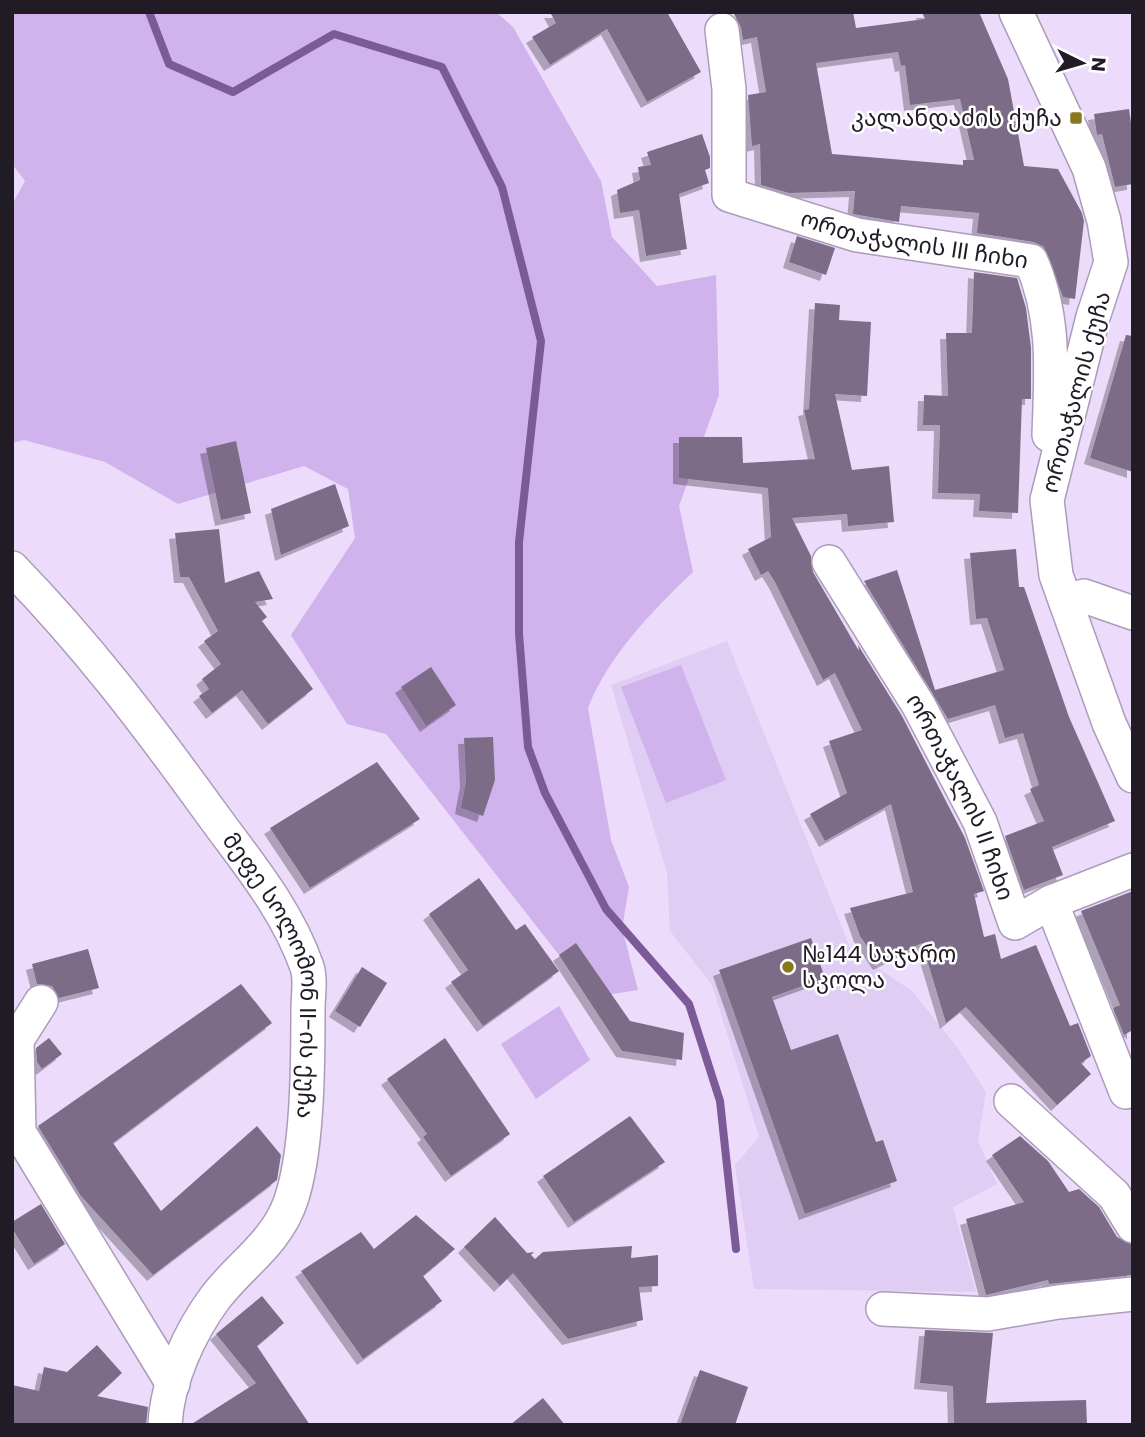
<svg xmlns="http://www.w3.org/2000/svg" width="1145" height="1437" font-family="Poppins,'Noto Sans Georgian',sans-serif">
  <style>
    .built { fill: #e0cdf3 }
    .green { fill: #d0b2ec }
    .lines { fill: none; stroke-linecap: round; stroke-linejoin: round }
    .stream { stroke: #7b5a97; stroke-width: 8 }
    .building { fill: #7b6c88; fill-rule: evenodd; filter: url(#shadow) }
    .minor-casing { stroke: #ac9cba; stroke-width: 36 }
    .minor { stroke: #fff; stroke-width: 33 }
    .poi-dot { fill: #89791e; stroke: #fff; stroke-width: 2.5 }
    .labels { text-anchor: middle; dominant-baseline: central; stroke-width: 5; stroke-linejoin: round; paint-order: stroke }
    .poi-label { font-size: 23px; fill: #211b26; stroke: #fff; text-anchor: end }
    .street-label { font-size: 23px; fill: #211b26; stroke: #fff }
  </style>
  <defs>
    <filter id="shadow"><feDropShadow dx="-6" dy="6" stdDeviation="0" flood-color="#0004"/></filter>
  </defs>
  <rect width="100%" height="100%" fill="#ecdbfb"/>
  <polygon class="built" points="727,641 851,950 912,991 957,1047 986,1092 978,1141 997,1184 953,1207 976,1292 754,1289 735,1165 759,1137 712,985 670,931 667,873 611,685"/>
  <g class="green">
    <path d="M12,12h484l17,15 88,154 11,56 45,49 59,-11 3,120 -40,111 14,66c-40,38 -85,84 -105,136l23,132 18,47 -7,41 16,62 -38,6 -41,-41 -173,-221 -39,-10 -56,-89 64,-97 -7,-49 -44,-23 -126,38 -73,-42 -81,-22 -12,3v-238l13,-24 -13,-17z"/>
    <polygon points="681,665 726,780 666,803 621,687"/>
    <polygon points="559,1006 590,1060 536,1099 501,1044"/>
  </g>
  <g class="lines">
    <polyline class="stream" points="149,12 169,64 233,92 334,34 442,67 502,187 541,341 519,542 519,634 528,747 545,793 606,909 689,1004 720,1101 736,1249"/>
  </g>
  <g class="building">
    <polygon points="550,12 667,12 701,72 647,102 607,29 550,65 532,37 556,23"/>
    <path d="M733,12h120l3,16 69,-9 -3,-7h57l29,67 16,87 34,3 24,44 2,8 -9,78 -12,-2 -19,-50 -10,-5 -57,-9 2,-20 -78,-7 -2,16 -46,-8 2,-23 -66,2 -28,-8 -1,-41 -8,2 -4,-51 18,-3 -9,-55 -14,3 -2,-13zM898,52l3,14 4,-1 5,40 50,-6 14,61h-11v5l-131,-11 -16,-91z"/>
    <polygon points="1129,109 1133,137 1133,184 1115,187 1102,134 1097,135 1094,114"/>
    <polygon points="702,134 710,157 710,168 705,170 709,183 679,194 687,249 646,256 639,210 620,213 617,190 640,180 638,167 651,165 647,152"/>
    <polygon points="797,236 835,248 826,275 789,262"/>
    <polygon points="974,272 1017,278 1026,308 1031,348 1031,399 1022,399 1018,513 979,511 980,494 938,493 940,425 923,425 924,395 948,396 946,333 972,333"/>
    <polygon points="815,303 840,305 839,320 871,322 867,396 835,394 852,470 889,466 894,522 848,526 847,514 792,518 811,556 813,572 859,651 858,645 902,716 965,838 984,891 974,894 984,937 995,934 1001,959 1036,945 1070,1026 1078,1023 1091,1056 1081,1063 1091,1074 1057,1105 966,1007 946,1023 922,943 879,964 860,936 850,908 913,892 891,804 825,841 810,814 847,793 829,741 862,730 835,673 823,680 775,582 768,571 761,575 748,549 771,537 768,488 679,478 679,437 742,437 743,463 815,459 804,410 809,409"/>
    <polygon points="1126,335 1133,336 1133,472 1090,458"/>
    <polygon points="236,441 251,513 221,520 206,448"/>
    <polygon points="335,484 349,526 281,555 271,509"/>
    <polygon points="219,529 225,583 259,571 273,599 255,602 267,617 262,621 313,689 268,724 242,690 212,713 199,696 209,689 202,679 221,664 204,641 218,631 189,577 180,577 175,533"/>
    <polygon points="1016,549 1019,587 1024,587 1069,717 1115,821 1052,847 1063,875 1024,890 1005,836 1044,821 1030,789 1039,785 1023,733 1005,738 995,705 948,719 864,581 897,570 935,690 1004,670 987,618 976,619 970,553"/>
    <polygon points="431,667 456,705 426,726 401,687"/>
    <polygon points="493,737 495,780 483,816 461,808 466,781 464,738"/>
    <polygon points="377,762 420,819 310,888 270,828"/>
    <polygon points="479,878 516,930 525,924 559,971 483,1026 451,982 468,970 429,914"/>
    <polygon points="1133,891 1133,1034 1131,1031 1124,1035 1113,1008 1120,1005 1081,911"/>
    <polygon points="811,938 825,978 772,997 791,1050 838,1034 876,1142 883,1140 897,1181 805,1214 719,970"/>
    <polygon points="576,943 630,1021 684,1033 682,1060 622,1051 559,955"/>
    <polygon points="88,949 99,988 59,998 52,986 37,984 32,964"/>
    <polygon points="362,967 387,983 360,1027 335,1011"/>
    <polygon points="241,984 272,1023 113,1143 161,1211 257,1126 281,1155 277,1180 153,1275 81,1196 38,1126"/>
    <polygon points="49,1038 62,1054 42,1069 37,1062 36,1048"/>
    <polygon points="445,1038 510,1134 451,1176 423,1137 427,1134 387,1079"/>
    <polygon points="630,1116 665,1162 574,1222 543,1176"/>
    <polygon points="1020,1136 1048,1161 1069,1192 1079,1189 1099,1207 1117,1237 1133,1245 1133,1275 1049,1284 1048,1280 986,1295 966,1219 1024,1202 992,1155"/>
    <polygon points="41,1204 65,1244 34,1264 12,1228 12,1222"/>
    <polygon points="416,1215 455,1249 423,1276 442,1301 363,1359 301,1271 361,1232 374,1249"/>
    <polygon points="495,1217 527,1253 534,1252 531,1255 535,1259 543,1252 632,1246 631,1258 658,1255 658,1286 639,1287 643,1320 568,1339 513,1273 500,1286 464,1247"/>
    <polygon points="262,1296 284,1323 257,1346 310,1425 190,1425 256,1383 216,1334"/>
    <polygon points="925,1330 993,1333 986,1403 1086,1400 1087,1425 954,1425 953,1386 920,1383"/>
    <polygon points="97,1345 122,1373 97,1396 148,1407 146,1425 12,1425 12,1385 39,1391 44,1367 67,1372"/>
    <polygon points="700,1370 748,1387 735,1425 680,1425"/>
    <polygon points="543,1398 565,1425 510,1425"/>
  </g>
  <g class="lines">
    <g class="minor-casing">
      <g id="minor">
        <polyline points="1016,12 1089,168 1104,221 1111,262 1093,317 1047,500 1056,575 1109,723 1133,776"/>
        <path id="s1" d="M722,30l7,59v106l128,40 174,26c25,57 20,113 18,174"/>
        <path id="s2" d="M829,562l90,144 61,116 35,101 36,-21 82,-32"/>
        <path id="s3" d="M12,568c75,77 134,155 197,242 36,50 77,97 98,157 4,12 1,29 1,42 0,54 0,144 -18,194 -15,41 -50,62 -75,95 -26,35 -48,84 -50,127"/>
        <polyline points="1066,602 1084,596 1133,613"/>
        <polyline points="1051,902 1126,1092"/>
        <polyline points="41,1002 17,1040 19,1132 173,1384"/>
        <polyline points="1011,1101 1114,1195 1133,1226"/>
        <polyline points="883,1309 988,1314 1058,1302 1133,1294"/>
      </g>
    </g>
    <use href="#minor" class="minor"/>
  </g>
  <g class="poi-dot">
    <rect x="1069" y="111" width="14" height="14" rx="3.5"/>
    <circle cx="788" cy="967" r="7"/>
  </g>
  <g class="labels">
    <g class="poi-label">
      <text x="1062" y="118">კალანდაძის ქუჩა</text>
      <text x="802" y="954" text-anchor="start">№144 საჯარო<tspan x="802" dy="26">სკოლა</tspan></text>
    </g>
    <g class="street-label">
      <text stroke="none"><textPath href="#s1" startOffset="357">ორთაჭალის III ჩიხი</textPath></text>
      <text transform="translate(1076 392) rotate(-75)">ორთაჭალის ქუჩა</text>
      <text stroke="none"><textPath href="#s2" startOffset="270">ორთაჭალის II ჩიხი</textPath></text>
      <text stroke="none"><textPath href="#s3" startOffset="497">მეფე სოლომონ II-ის ქუჩა</textPath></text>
    </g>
  </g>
  <rect width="1145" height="1437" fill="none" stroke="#211b26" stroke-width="28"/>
  <g transform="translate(1082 63) rotate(95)" stroke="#ffffff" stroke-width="5" paint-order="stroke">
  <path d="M0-5L12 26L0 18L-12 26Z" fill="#211b26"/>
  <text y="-10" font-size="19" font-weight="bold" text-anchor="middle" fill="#211b26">N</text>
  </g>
</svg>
